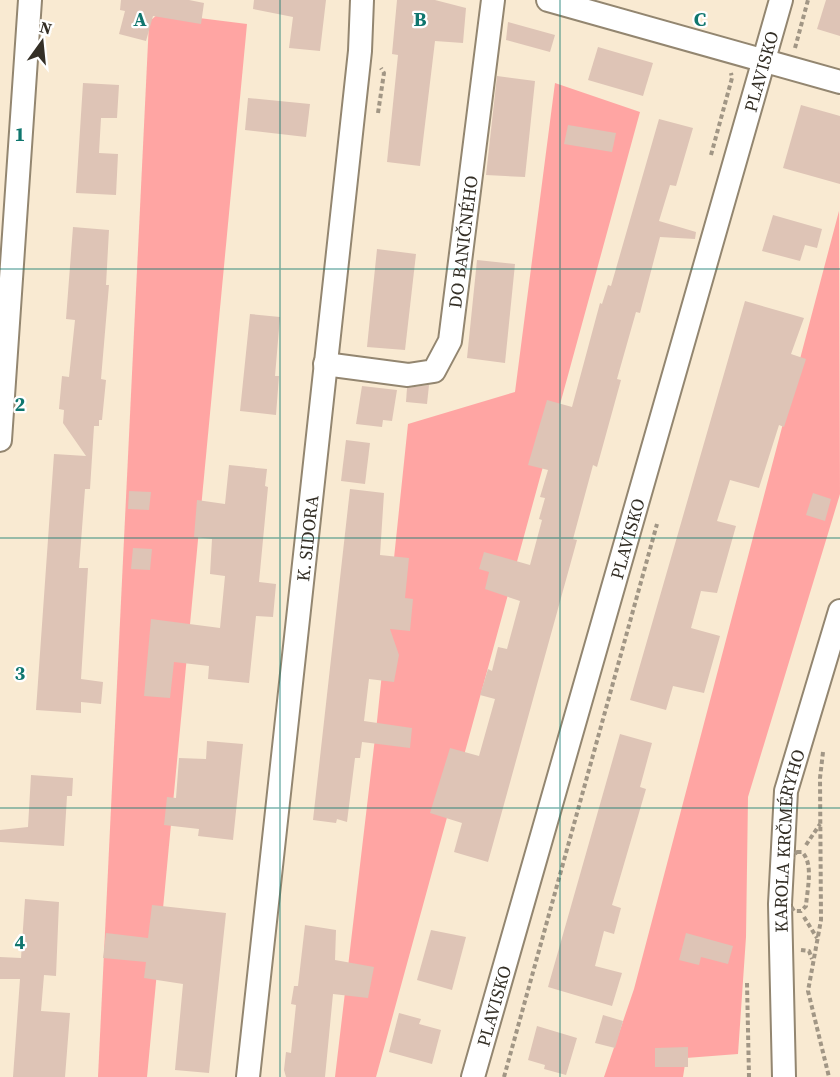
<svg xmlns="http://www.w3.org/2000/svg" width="840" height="1077" font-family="'Source Serif 4',serif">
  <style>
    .green { fill: #ffa5a3 }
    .building { fill: #dec4b6 }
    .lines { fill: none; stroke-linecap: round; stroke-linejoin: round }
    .minor-casing { stroke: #938670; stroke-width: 26 }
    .path { stroke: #a19685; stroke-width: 4; stroke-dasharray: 4.5 3; stroke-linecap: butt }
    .minor { stroke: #fff; stroke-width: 22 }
    .grid { fill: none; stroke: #0f766e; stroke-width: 1.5; stroke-opacity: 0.55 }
    .labels { text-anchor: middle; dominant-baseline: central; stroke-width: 4.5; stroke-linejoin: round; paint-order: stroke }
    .street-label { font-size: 18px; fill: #342f26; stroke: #fff }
    .grid-label { font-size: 20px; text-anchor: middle; font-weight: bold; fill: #0f766e; stroke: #fff; stroke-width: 4.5; stroke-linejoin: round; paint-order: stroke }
  </style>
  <rect width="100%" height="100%" fill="#f9ead2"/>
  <g class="green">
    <polygon points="159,13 247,24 147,1077 98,1077 149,22"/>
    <polygon points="555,83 640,112 376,1077 335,1077 377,721 408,424 515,392"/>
    <polygon points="839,211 840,494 748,797 746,937 738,1054 686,1058 683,1077 604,1077 634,989"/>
  </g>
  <g class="building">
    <polygon points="121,0 189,0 204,3 201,24 153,16 146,41 119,34 125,11 120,10"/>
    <polygon points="254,0 326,0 320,51 289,48 293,17 253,9"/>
    <polygon points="397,0 435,0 466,8 463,43 435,41 420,166 387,162 398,55 392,54"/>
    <polygon points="826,0 840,0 840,36 817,29"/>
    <polygon points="508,22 555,35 550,52 506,40"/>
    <polygon points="598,47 653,63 643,96 588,80"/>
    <polygon points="497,76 535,81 525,177 486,175"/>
    <polygon points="83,83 119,85 117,118 101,118 99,153 118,154 116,195 76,193"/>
    <polygon points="248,98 310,104 306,137 245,130"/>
    <polygon points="801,105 840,116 840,184 783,168"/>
    <polygon points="659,119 693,128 676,186 670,185 659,221 696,232 695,239 660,237 640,313 636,312 617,379 621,380 597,467 593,465 573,539 577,540 488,862 454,852 462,823 430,813 450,748 479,756 495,699 480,695 488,669 492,671 498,647 507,649 520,601 485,589 489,572 479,569 484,552 530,565 542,520 539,519 545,498 540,497 548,470 528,465 547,400 572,407 600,303 602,304 608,285 611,286"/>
    <polygon points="568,125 616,133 612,152 564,144"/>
    <polygon points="773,215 822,229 817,248 805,245 800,261 762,251"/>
    <polygon points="73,227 109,230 106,285 109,285 101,379 106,380 102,420 99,420 99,426 94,426 90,489 85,489 79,568 88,568 81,679 103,682 101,704 81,702 81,713 36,710 54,454 86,456 63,423 64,410 59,409 62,376 69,377 75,320 66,319"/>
    <polygon points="377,249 416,254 405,350 367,347"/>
    <polygon points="477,260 515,264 505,363 467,358"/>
    <polygon points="745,301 804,318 791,354 806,359 784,427 779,425 759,488 730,480 717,521 736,526 717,593 701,591 691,628 720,636 704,693 673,686 666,710 630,700"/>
    <polygon points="250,314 280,317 275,376 279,376 276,415 240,411"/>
    <polygon points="429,385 427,404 406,402 407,388"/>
    <polygon points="362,386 397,390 392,421 383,420 382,427 356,424"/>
    <polygon points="346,440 370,443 365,484 341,481"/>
    <polygon points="229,465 267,469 265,486 268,487 259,582 276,584 273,617 256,616 249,683 208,679 209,666 174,662 170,698 144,696 151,619 220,628 225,576 210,574 212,539 194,537 197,500 225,504"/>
    <polygon points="350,489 384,493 380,555 409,558 405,598 413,599 410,631 390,629 399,655 394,682 369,679 364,721 412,728 410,748 362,742 360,758 355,758 347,822 337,819 336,823 313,820"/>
    <polygon points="129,491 151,492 149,510 128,509"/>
    <polygon points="813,493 831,499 825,521 806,515"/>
    <polygon points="133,548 152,549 150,570 131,569"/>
    <polygon points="620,734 652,743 640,787 646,789 612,905 621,908 614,934 604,931 595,966 622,973 612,1006 548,987"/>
    <polygon points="207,741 243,744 233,840 198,836 199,829 164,825 167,797 176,798 179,758 206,759"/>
    <polygon points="31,775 73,778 72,796 67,796 64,846 0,842 0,830 28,827"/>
    <polygon points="25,899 59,902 56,976 44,975 41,1011 70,1013 65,1077 13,1077 20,979 0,979 0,957 21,958"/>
    <polygon points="152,905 226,913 209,1073 175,1070 183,984 144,978 146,962 103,958 106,933 148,938"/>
    <polygon points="305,925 336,930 335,960 374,967 368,998 333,994 325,1077 286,1077 284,1070 286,1052 291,1053 296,1005 291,1004 294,986 298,986"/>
    <polygon points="431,930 466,937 452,990 417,980"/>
    <polygon points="686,933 733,946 728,964 701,957 699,965 679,960"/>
    <polygon points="399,1013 421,1019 419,1024 441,1030 432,1064 389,1052"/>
    <polygon points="603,1015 623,1021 615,1048 595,1043"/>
    <polygon points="537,1026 577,1038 566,1075 544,1069 545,1065 528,1060"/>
    <polygon points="688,1047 688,1067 655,1067 655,1048"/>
  </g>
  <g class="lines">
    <g class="minor-casing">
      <g id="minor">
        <polyline points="548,0 840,82"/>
        <path id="s1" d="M325,364l83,11 26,-4 16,-30 43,-341"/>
        <polyline points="0,440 30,0"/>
        <path id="s2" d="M248,1077l112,-1026 2,-51"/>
        <path id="s3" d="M473,1077l308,-1077"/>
        <path id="s4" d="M784,1077l-4,-173 6,-113 54,-180"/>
      </g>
    </g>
    <g class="path">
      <polyline points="795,48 808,0"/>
      <polyline points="378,113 384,73 381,68"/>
      <polyline points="711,155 732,78 731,73"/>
      <polyline points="823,752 820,778 821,920 808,991 829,1077"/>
      <polyline points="806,845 820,824"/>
      <path d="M797,852h5c12,12 5,38 4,54l-5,5h-7c-10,-14 -11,-47 3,-59z"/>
      <polyline points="804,917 817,938"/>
      <polyline points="801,950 809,951 812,959"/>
      <polyline points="747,983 749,1077"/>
      <polyline points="504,1077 657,524"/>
    </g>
    <use href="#minor" class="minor"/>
  </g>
  <path class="grid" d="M280,0v1077M560,0v1077M0,269h840M0,538h840M0,808h840"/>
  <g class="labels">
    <g class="street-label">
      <text stroke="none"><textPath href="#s3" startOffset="1046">PLAVISKO</textPath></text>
      <text stroke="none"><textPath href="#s1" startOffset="244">DO BANIČNÉHO</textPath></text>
      <text stroke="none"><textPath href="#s3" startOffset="560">PLAVISKO</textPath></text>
      <text stroke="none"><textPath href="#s2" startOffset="542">K. SIDORA</textPath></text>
      <text stroke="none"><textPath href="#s4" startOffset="237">KAROLA KRČMÉRYHO</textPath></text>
      <text stroke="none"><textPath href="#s3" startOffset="74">PLAVISKO</textPath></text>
    </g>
  </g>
  <g class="grid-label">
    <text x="140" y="26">A</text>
    <text x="420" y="26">B</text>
    <text x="700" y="26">C</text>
    <text x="20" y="141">1</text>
    <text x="20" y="411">2</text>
    <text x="20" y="680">3</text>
    <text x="20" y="949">4</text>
  </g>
  <g transform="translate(42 42) rotate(15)" stroke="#ffffff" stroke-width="4.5" paint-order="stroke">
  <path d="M0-4.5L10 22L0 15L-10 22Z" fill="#342f26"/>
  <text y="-9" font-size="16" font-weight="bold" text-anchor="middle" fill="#342f26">N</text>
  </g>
</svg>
